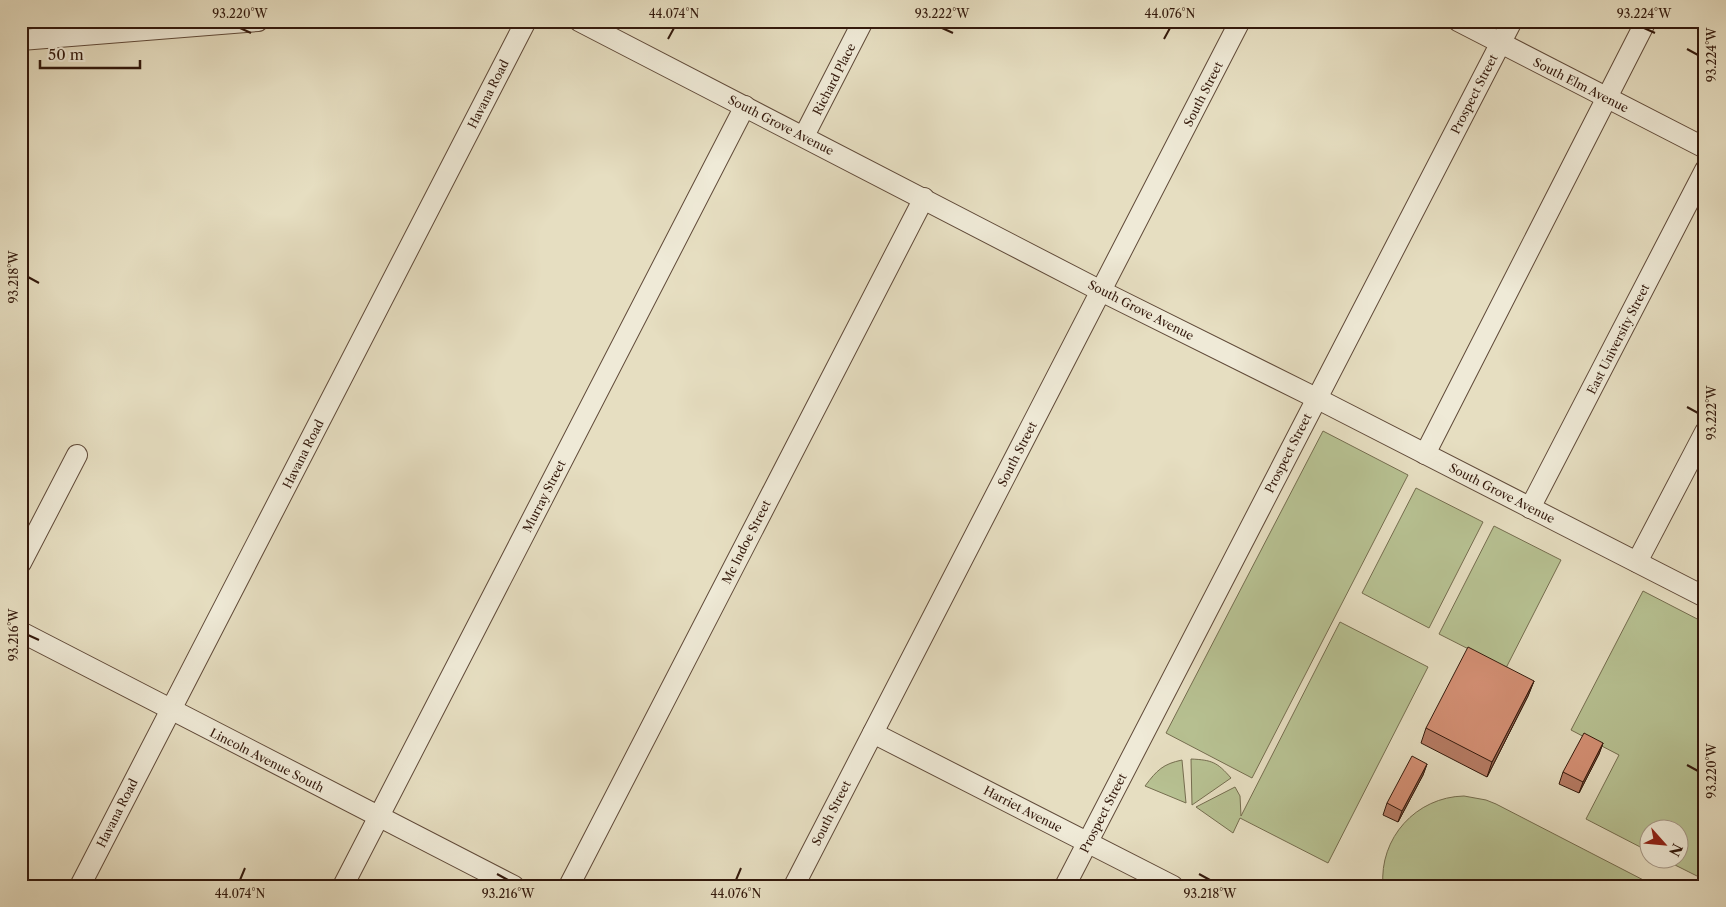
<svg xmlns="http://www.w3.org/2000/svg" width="1726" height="907" font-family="'Libre Caslon Text',serif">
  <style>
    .green { fill: #b7c192; stroke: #756d4f }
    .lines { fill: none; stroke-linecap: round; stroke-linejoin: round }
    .minor-casing { stroke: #604a39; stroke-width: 22 }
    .minor { stroke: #efead7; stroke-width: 20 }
    .wall { fill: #b77c65; stroke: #33190c }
    .shaded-wall { fill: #956552; stroke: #33190c }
    .building { fill: #d59075; stroke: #33190c }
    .ticks { fill: none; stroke: #33190c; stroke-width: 2 }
    .labels { text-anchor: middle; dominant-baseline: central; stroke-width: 4; stroke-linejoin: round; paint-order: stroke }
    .street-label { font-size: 12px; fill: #33190c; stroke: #efead7 }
    .neatline { fill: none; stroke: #33190c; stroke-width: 2 }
    .ticks-label { font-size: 12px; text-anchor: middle; fill: #33190c }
  </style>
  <rect width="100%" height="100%" fill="#e6dec1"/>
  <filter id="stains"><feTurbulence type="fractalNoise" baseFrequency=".004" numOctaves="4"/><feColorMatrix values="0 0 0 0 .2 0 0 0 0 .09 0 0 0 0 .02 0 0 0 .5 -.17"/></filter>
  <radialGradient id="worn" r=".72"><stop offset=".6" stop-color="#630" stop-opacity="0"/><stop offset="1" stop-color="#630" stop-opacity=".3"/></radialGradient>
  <g class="green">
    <polygon points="1323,431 1408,475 1252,778 1166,733"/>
    <polygon points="1416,488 1483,522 1429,628 1362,593"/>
    <polygon points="1494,526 1561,560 1506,668 1439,634"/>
    <polygon points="1643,591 1705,623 1705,880 1665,860 1678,860 1678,830 1648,830 1648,851 1586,819 1619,755 1571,730"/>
    <polygon points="1340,622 1428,667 1328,863 1240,818 1233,833 1196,807 1235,787 1240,796 1241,816"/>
    <path d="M1191,759c21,1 26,3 40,19l-39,27z"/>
    <path d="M1182,760l4,43 -41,-17c12,-16 18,-22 37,-26z"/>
    <path d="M1464,796l22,4 10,4 159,82h-272c-4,-48 33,-89 81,-90z"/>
  </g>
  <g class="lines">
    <g class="minor-casing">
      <g id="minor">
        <polyline points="579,21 1101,291 1316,398 1705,597"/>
        <polyline points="1458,21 1705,148"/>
        <polyline points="21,40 258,21"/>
        <polyline points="804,136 863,21"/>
        <polyline points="1425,454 1646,21"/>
        <polyline points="1530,508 1705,170"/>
        <polyline points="1637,562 1705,432"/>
        <polyline points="21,563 77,455"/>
        <polyline points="21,632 514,886"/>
        <polyline points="873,733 1173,886"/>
        <polyline points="80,886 526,21"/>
        <polyline points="343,886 745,106"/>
        <polyline points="569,886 924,198"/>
        <polyline points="794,886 1240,21"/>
        <polyline points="1065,886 1512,21"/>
      </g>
    </g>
    <use href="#minor" class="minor"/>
  </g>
  <g class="wall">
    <polygon points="1534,681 1528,696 1487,777 1421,743 1426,728"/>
    <polygon points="1603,743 1599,754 1579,793 1559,784 1563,772"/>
    <polygon points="1427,764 1423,775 1398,822 1383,815 1387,803"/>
  </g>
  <g class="shaded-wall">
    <polygon points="1534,681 1528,696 1487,777 1492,762"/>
    <polygon points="1603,743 1599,754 1579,793 1583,782"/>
    <polygon points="1427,764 1423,775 1398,822 1402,811"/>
  </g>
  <g class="building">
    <polygon points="1468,647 1534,681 1492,762 1426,728"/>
    <polygon points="1584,733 1603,743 1583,782 1563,772"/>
    <polygon points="1412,756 1427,764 1402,811 1387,803"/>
  </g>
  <path class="ticks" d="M240,28l11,5M942,28l11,5M1644,28l11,5M668,39l6,-11M1164,39l6,-11M1687,49l11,6M28,277l11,6M1687,407l11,6M28,635l11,5M1687,765l11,6M497,874l11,6M1199,874l11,6M240,880l5,-12M736,880l5,-12"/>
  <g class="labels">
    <g class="street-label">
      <text transform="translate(834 79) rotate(-63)">Richard Place</text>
      <text transform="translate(1581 85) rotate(27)">South Elm Avenue</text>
      <text transform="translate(488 94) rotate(-63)">Havana Road</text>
      <text transform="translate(1203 94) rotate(-63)">South Street</text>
      <text transform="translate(1474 94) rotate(-63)">Prospect Street</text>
      <text transform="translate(781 125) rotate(27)">South Grove Avenue</text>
      <text transform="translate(1141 310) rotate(27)">South Grove Avenue</text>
      <text transform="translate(1618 339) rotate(-63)">East University Street</text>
      <text transform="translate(1288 453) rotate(-63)">Prospect Street</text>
      <text transform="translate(303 454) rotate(-63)">Havana Road</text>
      <text transform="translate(1017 454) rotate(-63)">South Street</text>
      <text transform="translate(1502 493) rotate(27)">South Grove Avenue</text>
      <text transform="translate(544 496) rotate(-63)">Murray Street</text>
      <text transform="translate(746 542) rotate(-63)">Mc Indoe Street</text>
      <text transform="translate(267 760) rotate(27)">Lincoln Avenue South</text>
      <text transform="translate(1023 809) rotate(27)">Harriet Avenue</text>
      <text transform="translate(117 813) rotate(-63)">Havana Road</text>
      <text transform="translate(831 813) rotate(-63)">South Street</text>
      <text transform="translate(1103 813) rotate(-63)">Prospect Street</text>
    </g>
  </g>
  <rect width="1726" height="907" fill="none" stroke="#e6dec1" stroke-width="55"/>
  <g transform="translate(1664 844) rotate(117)"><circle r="24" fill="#efead7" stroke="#a49686"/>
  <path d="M0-4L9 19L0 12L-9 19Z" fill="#8f2418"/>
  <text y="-8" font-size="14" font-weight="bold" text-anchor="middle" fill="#33190c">N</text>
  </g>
  <path d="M40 60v8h100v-8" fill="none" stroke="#33190c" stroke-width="2.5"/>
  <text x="48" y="60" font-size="15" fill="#33190c" stroke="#efead7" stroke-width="4" paint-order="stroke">50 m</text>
  <rect x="28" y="28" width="1670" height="852" class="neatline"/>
  <g class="ticks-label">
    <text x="240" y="18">93.220°W</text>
    <text x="674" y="18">44.074°N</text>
    <text x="942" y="18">93.222°W</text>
    <text x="1170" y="18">44.076°N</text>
    <text x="1644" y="18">93.224°W</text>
    <text transform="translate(1712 55) rotate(-90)" y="4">93.224°W</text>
    <text transform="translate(14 277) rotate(-90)" y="4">93.218°W</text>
    <text transform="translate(1712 413) rotate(-90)" y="4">93.222°W</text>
    <text transform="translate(14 635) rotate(-90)" y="4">93.216°W</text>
    <text transform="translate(1712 771) rotate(-90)" y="4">93.220°W</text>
    <text x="240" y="898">44.074°N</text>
    <text x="508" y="898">93.216°W</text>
    <text x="736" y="898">44.076°N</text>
    <text x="1210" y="898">93.218°W</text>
  </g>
  <rect width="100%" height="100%" filter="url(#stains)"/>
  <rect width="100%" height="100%" fill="url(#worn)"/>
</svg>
